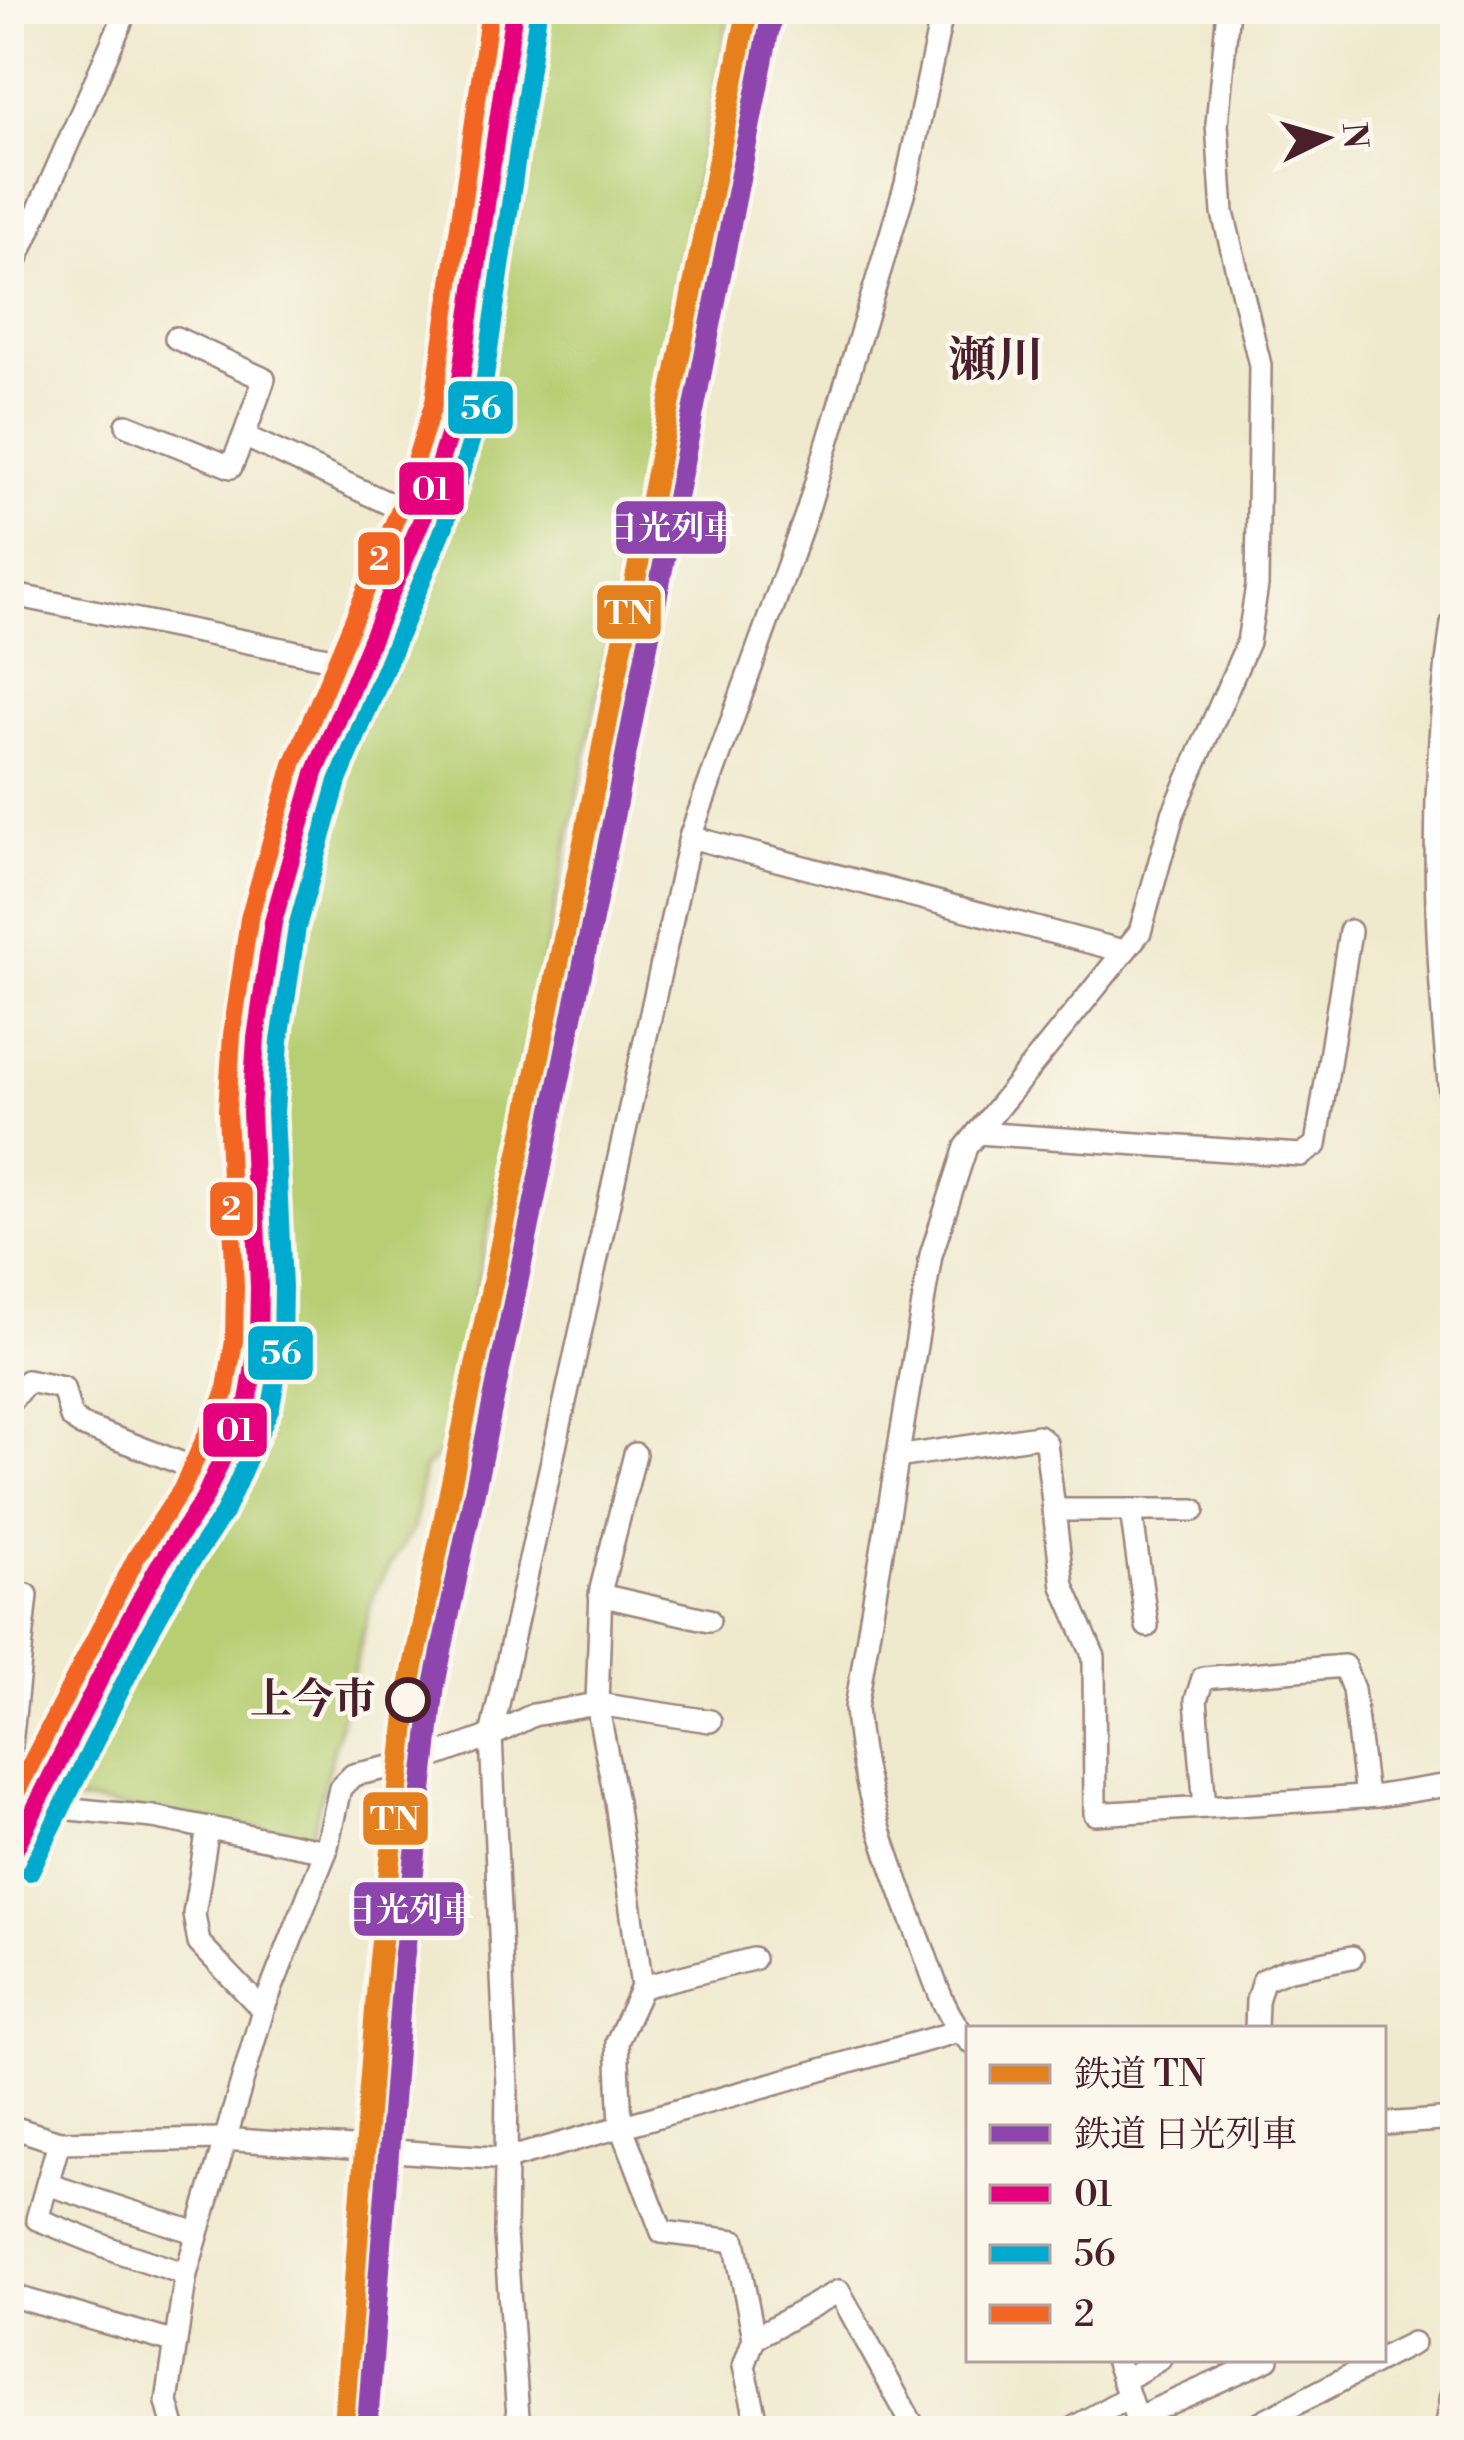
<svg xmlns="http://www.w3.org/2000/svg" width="1464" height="2440" font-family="'Libre Bodoni','Noto Serif JP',serif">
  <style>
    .green { fill: #b7ce73; stroke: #80764f; stroke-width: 3 }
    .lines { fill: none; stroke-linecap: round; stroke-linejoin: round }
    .minor-casing { stroke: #9c847c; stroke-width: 26 }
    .major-casing { stroke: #9c847c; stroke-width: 32 }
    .highway-casing { stroke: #9c847c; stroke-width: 34 }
    .minor { stroke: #fff; stroke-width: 21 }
    .major { stroke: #fff; stroke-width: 27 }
    .highway { stroke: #fff; stroke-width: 30 }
    .bus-1-casing { stroke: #fbf7ec; stroke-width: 27 }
    .bus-2-casing { stroke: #fbf7ec; stroke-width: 27 }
    .bus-3-casing { stroke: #fbf7ec; stroke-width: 27 }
    .bus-1 { stroke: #e5007d; stroke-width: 18 }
    .bus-2 { stroke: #00a9ce; stroke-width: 18 }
    .bus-3 { stroke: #f26522; stroke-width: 18 }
    .rail-1-casing { stroke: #fbf7ec; stroke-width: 30 }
    .rail-2-casing { stroke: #fbf7ec; stroke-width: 30 }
    .rail-1 { stroke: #e5801f; stroke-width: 21 }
    .rail-2 { stroke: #8e44ad; stroke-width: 21 }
    .stop-dot { fill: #fbf7ec; stroke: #4a1f2b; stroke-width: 6 }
    .labels { text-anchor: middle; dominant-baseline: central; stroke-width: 9; stroke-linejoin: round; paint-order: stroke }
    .stop-label { font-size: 42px; font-weight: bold; fill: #4a1f2b; stroke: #fbf7ec; text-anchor: end }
    .quarter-label { font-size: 48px; font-weight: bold; fill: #4a1f2b; stroke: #fbf7ec }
    .line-badge { stroke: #fbf7ec; stroke-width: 4.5 }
    .badge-label { font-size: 33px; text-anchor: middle; font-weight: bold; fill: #fff }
  </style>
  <rect width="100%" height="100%" fill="#fbf7ec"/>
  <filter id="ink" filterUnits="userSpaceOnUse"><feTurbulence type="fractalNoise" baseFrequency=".00833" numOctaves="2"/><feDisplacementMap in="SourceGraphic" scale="24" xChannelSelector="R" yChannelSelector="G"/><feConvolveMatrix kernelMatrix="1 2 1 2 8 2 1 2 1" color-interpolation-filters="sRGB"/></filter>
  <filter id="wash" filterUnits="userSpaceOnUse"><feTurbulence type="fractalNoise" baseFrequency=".004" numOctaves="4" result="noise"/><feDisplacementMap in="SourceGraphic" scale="48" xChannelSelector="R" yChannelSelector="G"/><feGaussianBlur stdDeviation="2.7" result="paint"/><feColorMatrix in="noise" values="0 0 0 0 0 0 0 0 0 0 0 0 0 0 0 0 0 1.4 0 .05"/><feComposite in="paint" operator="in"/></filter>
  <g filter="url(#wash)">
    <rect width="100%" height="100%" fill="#efe9cd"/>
    <polygon class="green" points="526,9 730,9 584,766 443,1450 424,1469 414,1527 374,1591 311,1837 86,1802 47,1801 252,1411 255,1112 301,841 424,551"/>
  </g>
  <g filter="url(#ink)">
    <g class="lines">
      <g class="minor-casing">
        <g id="minor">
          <polyline points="9,277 127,9"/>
          <polyline points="176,338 264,379 244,436 422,519"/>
          <polyline points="127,425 231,467 244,436"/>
          <polyline points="9,594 362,665"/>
          <polyline points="690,837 1123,951"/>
          <polyline points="977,1133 1301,1155 1316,1145 1350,931"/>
          <polyline points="9,1403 27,1381 63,1388 71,1417 81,1425 215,1476"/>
          <polyline points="635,1454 601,1589 597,1704 616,1802 642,1987 753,1959"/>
          <polyline points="897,1457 1038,1436 1046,1443 1063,1586 1094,1657 1095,1814 1378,1796 1455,1784"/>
          <polyline points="1053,1510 1194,1510"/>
          <polyline points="1131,1510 1147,1626"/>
          <polyline points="600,1595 709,1620"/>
          <polyline points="9,1763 27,1595"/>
          <polyline points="9,1803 153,1817 326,1851"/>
          <polyline points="1205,1807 1196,1700 1203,1678 1344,1666 1353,1689 1366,1797"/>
          <polyline points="208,1828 194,1914 199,1943 263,2010"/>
          <polyline points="642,1987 617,2042 621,2125 662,2232 735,2241 754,2338 744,2366 759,2431"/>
          <polyline points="1256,2029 1257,2001 1263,1980 1286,1970 1352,1957"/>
          <path d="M969,2041c-26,-27 -36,-66 -49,-100 -29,-76 -59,-151 -64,-233l75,-453 35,-108 174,-215 33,-118 75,-172 9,-56 3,-221 -37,-152 -6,-89 11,-115"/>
          <polyline points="1383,2124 1455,2119"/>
          <polyline points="9,2126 59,2142 223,2139 507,2159 959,2031"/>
          <polyline points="59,2142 37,2219 122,2253 186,2274"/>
          <polyline points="47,2184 197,2233"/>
          <polyline points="9,2295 176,2343"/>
          <polyline points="754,2338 839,2291 916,2431"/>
          <polyline points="1383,2358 1413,2343"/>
          <polyline points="1116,2359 1139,2426"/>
          <polyline points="1123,2381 1160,2359"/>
          <polyline points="1136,2418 1268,2359"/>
          <polyline points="175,2431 167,2402 186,2274 263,2010 326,1851 340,1788 353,1775 424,1760 491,1736 533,1715 597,1704 710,1721"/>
          <polyline points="519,2431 505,2234 507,2085 491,1736 690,837 807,512 906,184 943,9"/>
          <polyline points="1068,2431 1126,2398"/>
          <polyline points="1244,2431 1382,2359"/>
        </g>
      </g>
      <g class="major-casing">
        <g id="major">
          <path d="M1455,624c-24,169 -18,319 0,488"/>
          <polyline points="1449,2431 1455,2395"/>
        </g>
      </g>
      <g class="highway-casing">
        <polyline id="highway" points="9,1861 125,1628 158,1567 203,1501 248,1401 258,1343 259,1287 251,1112 256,1038 273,922 315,773 422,519 457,407 514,9"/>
      </g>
      <use href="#minor" class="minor"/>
      <use href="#major" class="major"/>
      <use href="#highway" class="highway"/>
      <g class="bus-1-casing">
        <polyline id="bus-1" points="9,1861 125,1628 158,1567 203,1501 248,1401 258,1343 259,1287 251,1112 256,1038 273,922 315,773 422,519 457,407 514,9"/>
      </g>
      <g class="bus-2-casing">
        <polyline id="bus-2" points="30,1872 146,1639 179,1580 224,1513 271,1407 282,1345 283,1287 275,1112 280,1041 297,927 338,781 444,528 480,412 538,12"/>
      </g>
      <g class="bus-3-casing">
        <polyline id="bus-3" points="9,1807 137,1556 182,1489 225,1394 234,1341 235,1287 227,1110 232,1035 249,919 293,764 399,511 434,402 490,9"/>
      </g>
      <use href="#bus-1" class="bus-1"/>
      <use href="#bus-2" class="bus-2"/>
      <use href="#bus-3" class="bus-3"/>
      <g class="rail-1-casing">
        <polyline id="rail-1" points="343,2431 379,1964 410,1684 586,830 748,9"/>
      </g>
      <g class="rail-2-casing">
        <polyline id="rail-2" points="367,2431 403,1966 434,1688 610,835 772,14"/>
      </g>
      <use href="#rail-1" class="rail-1"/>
      <use href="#rail-2" class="rail-2"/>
    </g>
  </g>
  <circle class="stop-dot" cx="408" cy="1700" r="20"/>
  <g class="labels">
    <g class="stop-label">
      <text x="376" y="1700">上今市</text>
    </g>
    <g class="quarter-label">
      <text x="996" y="362">瀬川</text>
    </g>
  </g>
  <g class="line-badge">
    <rect x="446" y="379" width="69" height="57" rx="12" fill="#00a9ce"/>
    <rect x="397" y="460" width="69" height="57" rx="12" fill="#e5007d"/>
    <rect x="614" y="499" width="114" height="57" rx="12" fill="#8e44ad"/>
    <rect x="356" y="530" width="46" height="57" rx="12" fill="#f26522"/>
    <rect x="595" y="583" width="68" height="58" rx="12" fill="#e5801f"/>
    <rect x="208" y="1180" width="47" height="58" rx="12" fill="#f26522"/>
    <rect x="246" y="1324" width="69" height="58" rx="12" fill="#00a9ce"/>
    <rect x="201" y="1401" width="68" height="58" rx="12" fill="#e5007d"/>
    <rect x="361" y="1790" width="69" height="57" rx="12" fill="#e5801f"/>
    <rect x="352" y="1880" width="114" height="58" rx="12" fill="#8e44ad"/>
  </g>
  <g class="badge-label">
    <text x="481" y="419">56</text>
    <text x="431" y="500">01</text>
    <text x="671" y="539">日光列車</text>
    <text x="379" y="570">2</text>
    <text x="629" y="624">TN</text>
    <text x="231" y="1220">2</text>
    <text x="281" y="1364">56</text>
    <text x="235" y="1441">01</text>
    <text x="395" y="1830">TN</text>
    <text x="409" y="1921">日光列車</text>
  </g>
  <rect width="1464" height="2440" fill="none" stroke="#fbf7ec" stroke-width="48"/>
  <rect x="966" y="2026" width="420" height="336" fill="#fbf7ec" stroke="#b4a19f" stroke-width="3"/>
  <rect x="990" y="2065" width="60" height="18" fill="#e5801f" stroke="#b4a19f" stroke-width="3"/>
  <text x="1074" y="2086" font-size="36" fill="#4a1f2b">鉄道 TN</text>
  <rect x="990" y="2125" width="60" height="18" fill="#8e44ad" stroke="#b4a19f" stroke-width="3"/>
  <text x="1074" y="2146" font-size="36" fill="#4a1f2b">鉄道 日光列車</text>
  <rect x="990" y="2185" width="60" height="18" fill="#e5007d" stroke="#b4a19f" stroke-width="3"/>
  <text x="1074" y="2206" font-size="36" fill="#4a1f2b">01</text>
  <rect x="990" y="2245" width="60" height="18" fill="#00a9ce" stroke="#b4a19f" stroke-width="3"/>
  <text x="1074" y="2266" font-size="36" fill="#4a1f2b">56</text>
  <rect x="990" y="2305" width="60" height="18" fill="#f26522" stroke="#b4a19f" stroke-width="3"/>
  <text x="1074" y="2326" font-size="36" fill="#4a1f2b">2</text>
  <g transform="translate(1326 138) rotate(85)" stroke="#fbf7ec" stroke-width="9" paint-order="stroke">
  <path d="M0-9L21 45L0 30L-21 45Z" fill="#4a1f2b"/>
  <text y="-18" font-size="33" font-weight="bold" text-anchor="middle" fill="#4a1f2b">N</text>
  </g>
</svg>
